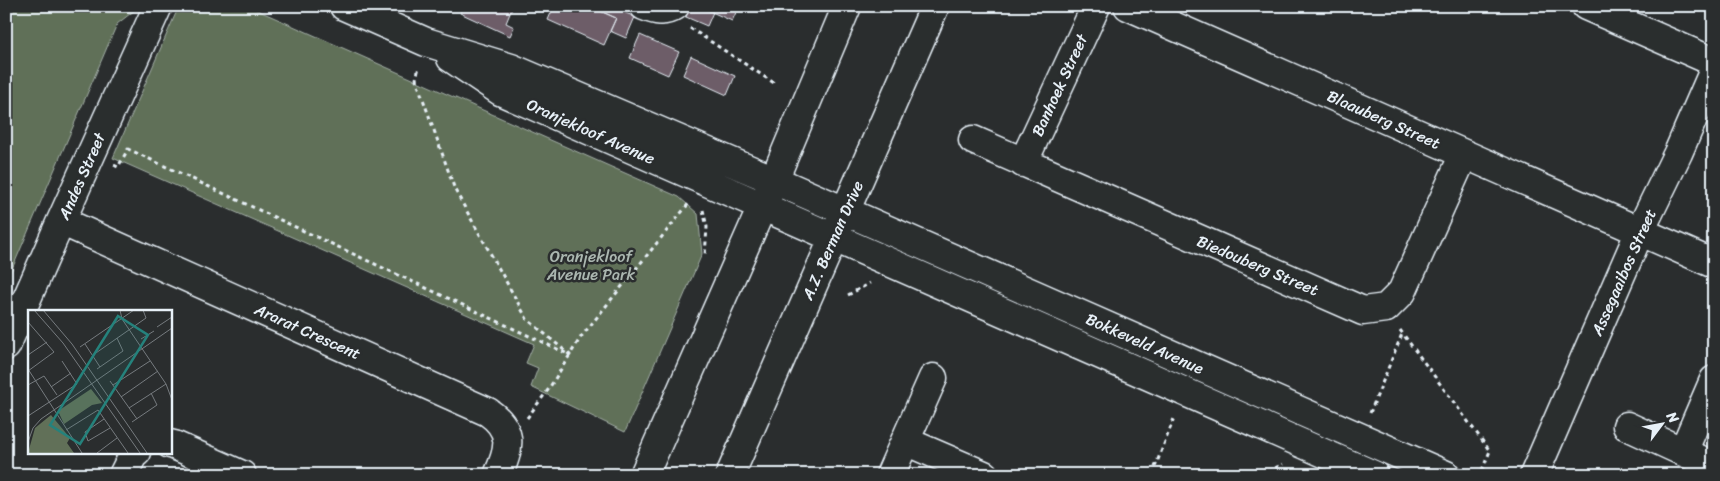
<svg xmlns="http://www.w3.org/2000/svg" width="1720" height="481" font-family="Sriracha,sans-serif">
<rect width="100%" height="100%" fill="#2a2d2e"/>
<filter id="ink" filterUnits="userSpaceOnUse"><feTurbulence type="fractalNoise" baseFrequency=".02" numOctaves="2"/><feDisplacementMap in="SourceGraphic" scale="10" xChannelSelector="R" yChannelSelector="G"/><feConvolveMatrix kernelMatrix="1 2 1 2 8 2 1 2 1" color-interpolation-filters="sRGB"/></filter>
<g filter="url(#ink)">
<path fill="#617058" stroke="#a4b0a8" d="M6,6H138L135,10L117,24L6,283Z
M179,6H248L679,197L698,214L702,254L625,432L531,387L538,368L526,363L534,344L113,158Z"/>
<path fill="#6d5d68" stroke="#e8f1f8" d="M463,6H513L506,23L514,27L510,36L460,13Z
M554,6H589L616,18L604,45L548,20Z
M589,6H610L635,17L626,38L610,31L616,18Z
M690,6H706L705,9L713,12L707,26L686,17Z
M706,6H739L732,21L705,9Z
M640,35L679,52L668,75L630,58Z
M691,56L735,76L727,95L683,75Z"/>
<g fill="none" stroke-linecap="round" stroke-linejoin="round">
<defs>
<path id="street" d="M644,6C656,11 664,13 675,6
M1128,6L1714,264
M1586,6L1714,62
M973,140L1363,311L1386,308L1402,292L1464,154
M1023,163L1096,6
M61,221L488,412C514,430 510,449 498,475
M6,346L61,221L158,6
M1627,426L1714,466
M905,441L984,475
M170,444L174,445L242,475
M1683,452L1714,380
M123,475L133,455L137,452
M890,475L933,378
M1534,475L1640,231L1678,153L1714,70"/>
<path id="secondary" d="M344,6L426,42L511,68L774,180L1446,475
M451,58L500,91L1374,475
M644,475L774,180L847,6
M730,475L935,6"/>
</defs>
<use href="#street" stroke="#e8f1f8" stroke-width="31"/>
<use href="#secondary" stroke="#e8f1f8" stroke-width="31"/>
<path stroke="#e8f1f8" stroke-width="3" stroke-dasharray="4 4" stroke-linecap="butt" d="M690,28L777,85
M114,165L118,167L128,149L570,355L527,319L455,190L416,79L419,67
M703,210L707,227L705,256
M848,295L870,283
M1400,330L1490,451L1480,475
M1370,413L1402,334
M527,418L548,390L581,337L690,202
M1152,475L1175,416
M1261,475L1283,464"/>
<use href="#street" stroke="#2a2d2e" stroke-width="28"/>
<use href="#secondary" stroke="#2a2d2e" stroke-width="28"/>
</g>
</g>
<g text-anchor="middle" stroke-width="5" stroke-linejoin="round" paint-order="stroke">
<g font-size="16" fill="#e8f1f8" stroke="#2a2d2e">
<text transform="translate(1059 85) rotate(-65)" y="6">Banhoek Street</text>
<text transform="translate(1384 119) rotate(24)" y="6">Blaauberg Street</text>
<text transform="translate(591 131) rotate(24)" y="6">Oranjekloof Avenue</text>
<text transform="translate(81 176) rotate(-66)" y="6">Andes Street</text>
<text transform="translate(832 240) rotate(-66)" y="6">A.Z. Berman Drive</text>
<text transform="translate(1258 265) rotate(23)" y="6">Biedouberg Street</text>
<text transform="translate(1623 272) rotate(-66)" y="6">Assegaaibos Street</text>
<text transform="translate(308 331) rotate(24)" y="6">Ararat Crescent</text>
<text transform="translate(1145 343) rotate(24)" y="6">Bokkeveld Avenue</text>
</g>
<g font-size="16" fill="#abb7b0" stroke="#2a2d2e">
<text x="591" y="262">Oranjekloof<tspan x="591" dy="18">Avenue Park</tspan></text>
</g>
</g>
<g transform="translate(28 310)">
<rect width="144" height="144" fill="#2a2d2e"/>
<path d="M63,79L74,93L64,95L36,114L30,101ZM23,105L42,128L39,133L46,143H0L7,118Z" fill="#617058"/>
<path fill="none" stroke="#767b7f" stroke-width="1" d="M6,0L35,33L112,143M15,0L44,34L119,143M92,0L94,9L138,74L144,90M0,12L26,42L0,61M129,17L144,7M113,29L126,21M57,34L72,57M52,37L106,0M0,45L19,32M65,45L118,8L115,0M0,59L54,143M69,59L95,41L89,28M82,71L109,109M0,75L16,66L29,85M85,75L122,51M23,77L43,63M93,87L130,61M101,98L138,74M0,106L49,74L34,51M76,109L57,122L60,131L82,118M104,112L129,95L123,83M38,120L70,100L100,143M0,132L5,118L13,109L144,18M69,143L89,128"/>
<path fill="#25827c" fill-opacity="0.15" stroke="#25827c" stroke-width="2.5" d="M90,6L120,25L52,134L22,115Z"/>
<rect width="144" height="144" fill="none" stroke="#e8f1f8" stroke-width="2.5"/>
</g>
<rect width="1720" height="481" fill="none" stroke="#2a2d2e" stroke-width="25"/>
<rect x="12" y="12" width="1695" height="456" fill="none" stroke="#e8f1f8" stroke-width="2" filter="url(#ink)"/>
<g transform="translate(1662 424) rotate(58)" stroke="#2a2d2e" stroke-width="4" paint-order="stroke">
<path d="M0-4L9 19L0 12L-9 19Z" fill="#e8f1f8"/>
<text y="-8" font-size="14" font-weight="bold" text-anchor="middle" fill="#e8f1f8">N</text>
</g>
</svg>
